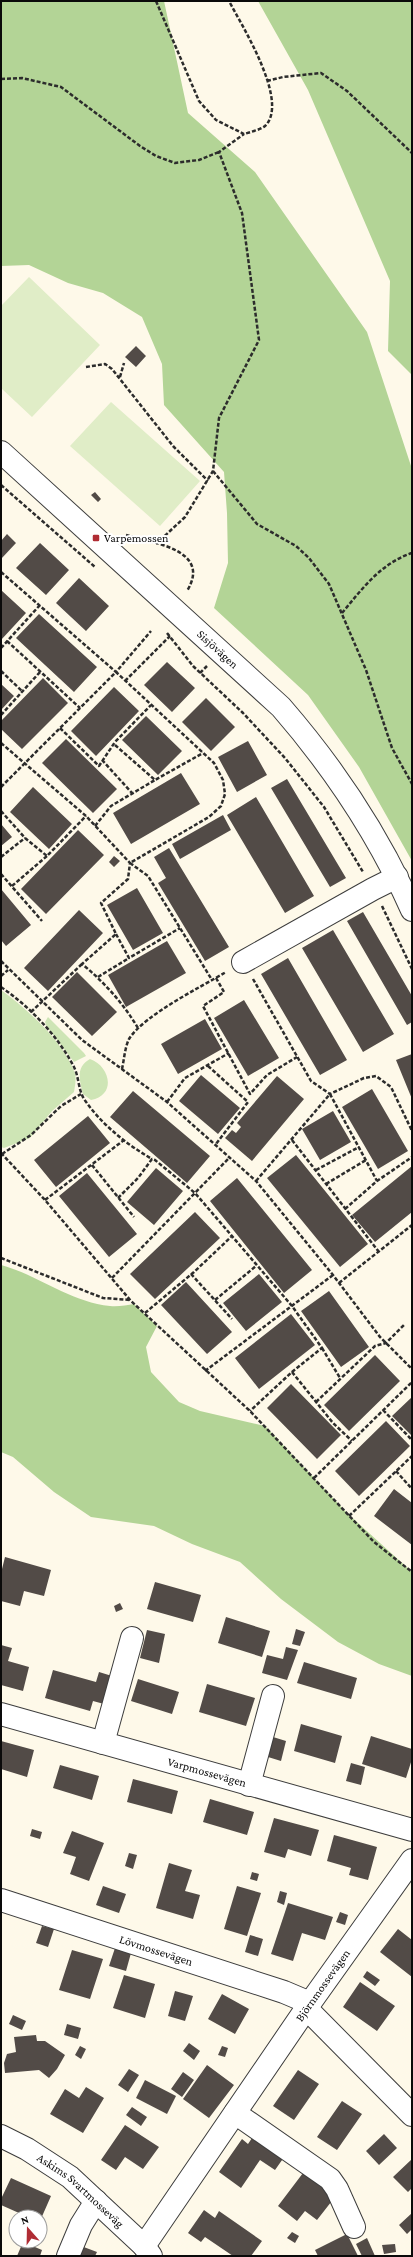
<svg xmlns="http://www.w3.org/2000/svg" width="413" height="2257" font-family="'Crimson Pro',serif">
<rect width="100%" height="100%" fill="#fef9e9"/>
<path fill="#cee5b5" d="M1,990C27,1009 62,1040 74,1071C77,1077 75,1086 74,1092L52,1111L30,1138L4,1148L1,1147Z
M48,1017L84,1053L86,1056L74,1062L47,1027L45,1022Z
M90,1059C110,1066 117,1095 91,1100L83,1094C79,1079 76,1067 90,1059Z"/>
<path fill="#b3d496" d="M1,1H164L188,113L255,172L367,332L412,469V861L359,767L308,695L214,608L228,563L227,513L224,472L164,405L162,364L142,317L103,293L68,283L29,265L1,266Z
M258,1H412V375L388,351L390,281L308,90Z
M1,1265C38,1275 70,1302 110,1306C118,1307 127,1305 134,1304L157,1326L146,1347L151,1372L179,1402L200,1411L265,1426L348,1514L412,1572V1676L379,1664L338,1642L281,1599L240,1562L192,1544L154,1526L91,1517L54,1492L13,1457L1,1452Z"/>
<path fill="#e0edc7" d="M29,277L100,345L32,417L1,388V306Z
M111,402L200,481L160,526L70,446Z"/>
<path fill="#524b47" d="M136,346L146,356L136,367L125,357Z
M95,492L101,499L98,502L91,495Z
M7,534L16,543L1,559V541Z
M40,543L69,570L46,595L16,568Z
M79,578L109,606L86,631L56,603Z
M1,590L26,613L1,640Z
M39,614L97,667L74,692L16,638Z
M167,662L195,688L172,712L144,685Z
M43,678L68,703L22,749L1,729V721Z
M1,684L14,696L1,710Z
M114,687L139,711L96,756L71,731Z
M206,698L235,727L211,751L182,722Z
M146,716L182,751L158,775L122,740Z
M66,739L117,789L93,813L42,763Z
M248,741L267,775L237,792L218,757Z
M181,773L200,804L131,844L113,813Z
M287,779L346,878L330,887L271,788Z
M33,787L72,824L49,849L10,812Z
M256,797L314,896L285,913L227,815Z
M223,815L231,830L180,859L172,844Z
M1,824L12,837L1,846Z
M78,830L104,855L46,914L21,889Z
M169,848L229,947L205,961L158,883L166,878L154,857Z
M114,856L120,861L114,867L109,862Z
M137,888L163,933L133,950L107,905Z
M1,889L31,925L6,946L1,940Z
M79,910L103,933L48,991L24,968Z
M363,912L412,996V1022L407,1025L347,921Z
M333,930L394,1034L363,1052L302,948Z
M167,941L186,973L126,1007L108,975Z
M288,958L347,1060L320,1075L261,974Z
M77,972L117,1012L92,1036L52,997Z
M244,1000L279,1058L248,1076L214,1018Z
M205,1019L222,1049L178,1074L161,1044Z
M412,1054V1099L396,1060Z
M201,1075L240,1108L218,1134L179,1101Z
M277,1076L304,1099L252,1161L225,1138L232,1130L236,1133L241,1127L237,1123Z
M372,1089L408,1151L378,1169L342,1107Z
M133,1091L210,1156L187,1183L110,1117Z
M333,1111L351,1142L320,1160L302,1129Z
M88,1116L110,1143L56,1187L34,1160Z
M296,1155L368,1244L340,1267L267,1178Z
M412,1166V1212L375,1242L352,1215Z
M156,1168L183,1191L154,1225L127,1202Z
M87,1173L137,1234L109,1257L59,1196Z
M237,1178L312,1270L284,1293L210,1201Z
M195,1212L220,1238L155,1299L130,1274Z
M259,1274L282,1302L246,1331L223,1303Z
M186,1282L232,1332L207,1354L161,1305Z
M329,1291L369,1347L341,1367L301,1311Z
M291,1314L315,1345L259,1389L235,1358Z
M375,1355L400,1381L349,1431L324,1405Z
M291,1384L341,1435L317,1459L267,1408Z
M412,1397V1436L392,1416Z
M386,1421L410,1446L359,1496L335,1471Z
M394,1489L412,1503V1545L374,1516Z
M5,1557L51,1570L44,1596L24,1591L20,1606L1,1601V1573Z
M155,1582L201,1595L193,1622L147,1609Z
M120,1603L123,1609L116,1612L114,1606Z
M226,1617L270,1631L262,1657L218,1643Z
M296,1629L305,1632L300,1646L292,1644Z
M147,1630L165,1634L159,1663L140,1658Z
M1,1645L12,1648L8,1661L29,1667L23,1691L1,1685Z
M286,1647L298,1650L287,1680L262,1673L267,1655L283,1659Z
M304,1662L357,1678L351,1699L297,1683Z
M53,1670L96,1682L99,1672L112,1676L104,1704L93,1701L90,1711L45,1698Z
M138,1679L179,1692L172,1714L131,1701Z
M207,1684L255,1698L246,1726L199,1712Z
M301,1724L342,1736L335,1763L294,1751Z
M371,1736L412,1749V1759L406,1778L362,1764Z
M273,1737L286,1741L281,1761L268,1757Z
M1,1741L34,1750L27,1777L1,1769Z
M351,1763L365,1767L361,1785L346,1781Z
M60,1765L99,1776L92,1800L53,1788Z
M133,1779L178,1791L172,1814L127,1802Z
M210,1799L254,1812L247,1835L203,1822Z
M274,1818L319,1830L311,1856L288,1849L285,1858L264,1852Z
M32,1829L42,1832L40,1839L30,1836Z
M72,1831L104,1843L89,1881L70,1874L76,1857L63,1853Z
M334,1835L377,1847L368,1880L349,1875L351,1868L327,1861Z
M129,1853L137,1855L133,1869L125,1866Z
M169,1863L192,1870L185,1891L200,1895L193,1919L156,1908Z
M252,1872L259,1874L257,1881L250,1879Z
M103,1886L126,1894L119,1913L96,1905Z
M237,1886L261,1893L247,1936L224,1929Z
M280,1891L287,1893L284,1905L277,1902Z
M288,1903L333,1917L325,1940L302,1933L293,1961L271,1954Z
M340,1912L348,1915L345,1925L336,1922Z
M42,1926L54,1929L48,1947L36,1943Z
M398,1929L412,1940V1977L380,1952Z
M250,1935L263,1939L258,1956L245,1952Z
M115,1948L131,1953L126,1971L109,1966Z
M72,1950L103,1959L90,1999L59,1990Z
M367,1971L380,1980L375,1986L363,1977Z
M124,1975L155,1984L145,2018L113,2008Z
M360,1982L395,2006L377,2031L343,2007Z
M175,1991L193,1996L185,2021L168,2016Z
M222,1994L249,2009L235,2034L208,2019Z
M13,2015L26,2021L22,2030L9,2024Z
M67,2024L81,2028L78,2039L64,2035Z
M36,2035L37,2041H45L65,2055L57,2069L49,2078L39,2070L5,2073L4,2063L7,2054L16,2052L14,2037Z
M189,2043L200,2051L194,2060L183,2051Z
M80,2046L86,2049L81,2059L75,2055Z
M222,2046L228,2048L225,2057L218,2055Z
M207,2065L234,2085L209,2118L183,2099Z
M129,2069L139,2075L128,2092L118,2085Z
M298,2070L319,2084L294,2120L273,2106Z
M183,2072L194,2080L182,2097L171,2089Z
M145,2080L176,2096L167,2114L136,2098Z
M86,2087L104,2098L83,2133L50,2114L65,2089L79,2098Z
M342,2101L362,2114L337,2150L317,2137Z
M132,2107L147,2117L141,2126L126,2115Z
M125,2125L159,2147L143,2169L125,2157L116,2170L101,2160Z
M256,2132L287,2153L275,2170L260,2160L241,2188L219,2172L242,2139L248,2144Z
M384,2134L397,2148L379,2165L366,2151Z
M412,2159V2188L408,2192L393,2177Z
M303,2173L335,2197L317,2220L305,2211L297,2221L278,2206Z
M11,2178L51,2196L40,2221V2217H28L1,2205V2199Z
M204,2210L215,2218L219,2211L262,2241L251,2256H233L205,2237L201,2242L188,2233Z
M412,2213V2229L407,2234L399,2225Z
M292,2232L299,2236L295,2243L287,2238Z
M347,2234L358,2256H318L315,2250Z
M367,2238L375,2256H362L356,2244Z
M23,2242L42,2250L40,2256H17Z
M395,2244L396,2252L384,2254L382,2245Z
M81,2246L97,2252L95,2256H77Z"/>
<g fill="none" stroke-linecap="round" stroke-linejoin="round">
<defs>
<g id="minor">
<path id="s1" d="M1,452L281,707C334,768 379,836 412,910"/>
<path d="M243,962L373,889L397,877"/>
<path id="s2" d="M1,1714L412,1830"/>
<path d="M103,1743L132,1638"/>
<path d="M249,1785L273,1696"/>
<path id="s3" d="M1,1900L284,1992L310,2003"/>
<path d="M306,2008L412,2115"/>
<path d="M235,2113L330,2179L337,2189L354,2227"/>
<path id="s4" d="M1,2136L27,2149L70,2177L144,2246L151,2256"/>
<path id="s5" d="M144,2246L310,2003L412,1860"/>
<path d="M68,2256L81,2225L96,2201"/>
</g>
</defs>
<use href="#minor" stroke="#3d3d3d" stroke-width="24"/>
<path stroke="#2c2c2c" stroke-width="2.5" stroke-dasharray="4 2" stroke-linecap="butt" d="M156,1L199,101L216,120L244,134C250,132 260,130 265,126C290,102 242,26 229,1
M1,79L22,78L61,87L140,146L156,156L175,163L199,160L219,152
M267,81L283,77L321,73L347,91L412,153
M86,367L105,364L112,369L173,446L208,481
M120,377L124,363
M213,471L257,524L296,546L309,558L329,584L366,670L392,748L412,784
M1,485L95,567
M126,535C154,543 212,550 187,591
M156,544L185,517L213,471L219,418L259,340L242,213L219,152L244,134
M1,572L116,672L151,631
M342,613C362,589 381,563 412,553
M167,633L193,666L243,713L285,758L324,807L363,872
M7,641L80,708
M1,648L40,605
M1,671L23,692
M200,673L207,666
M125,681L170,636
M1,715L40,672
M60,728L99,766L115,742L151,705
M1,743L86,816L130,863L128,879L101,903L116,934L82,964C104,982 123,1003 138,1028
M115,745L155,780L203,753
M102,760L132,793
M1,787L116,672L214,763L223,780L225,794L221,806L209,817L130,863L148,876L212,980
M1,811L25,838L47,856L86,816
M95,826L111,806L155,780
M1,857L25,838
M1,874L42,921
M12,886L47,856
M382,906L412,969
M116,934L129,958L180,928
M1,961L82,1040L167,1102L256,1181L333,1275L380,1337L412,1369
M1,976L8,970
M98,977L129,958
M216,978L224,992L203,1006L250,1094L267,1075L297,1057
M253,979L311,1081L330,1094L364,1078L376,1076L391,1087L412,1131
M1,987C30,1007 58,1036 74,1067C79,1077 78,1089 84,1099C101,1124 126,1144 152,1159
M31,1012L82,964
M208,1066L248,1102L216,1144
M122,1069C124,1060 125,1047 129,1039C144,1015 201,987 226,972
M167,1102L185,1078L229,1053
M292,1140L379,1252
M1,1153L45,1200L131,1301L250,1411L374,1542L412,1572
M2,1154L31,1135L61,1106L81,1094
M92,1165L134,1217
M316,1170L359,1147
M256,1181L330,1094L377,1181
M326,1184L366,1160
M118,1198L138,1178L152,1159L155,1160L195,1193L292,1306L322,1348L292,1372L250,1411
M45,1200L124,1140
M345,1209L377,1181L412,1157
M1,1258L103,1298L131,1300
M191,1274L232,1319
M112,1278L230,1157
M339,1283L412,1225
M215,1300L256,1266
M145,1313L194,1272L231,1237
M322,1348L340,1378
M205,1371L333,1275
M292,1372L333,1423L352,1441
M316,1402L375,1346L386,1343L404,1325
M383,1410L412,1440
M396,1471L412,1489
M314,1478L412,1382
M349,1516L412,1456"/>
<use href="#minor" stroke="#fff" stroke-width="22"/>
</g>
<rect fill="#b02c34" stroke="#fff" stroke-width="1.5" x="92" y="534" width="8" height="8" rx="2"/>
<g text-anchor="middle" stroke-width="4" stroke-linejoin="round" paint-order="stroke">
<g font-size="12" fill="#0a0a0a" stroke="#fff" text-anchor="start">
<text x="104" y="542">Varpemossen</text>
</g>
<g font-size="12" fill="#0a0a0a" stroke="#fff">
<text dy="4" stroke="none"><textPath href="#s1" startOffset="293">Sisjövägen</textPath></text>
<text dy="4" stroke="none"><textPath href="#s2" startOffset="214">Varpmossevägen</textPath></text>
<text dy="4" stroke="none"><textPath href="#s3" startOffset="163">Lövmossevägen</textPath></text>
<text dy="4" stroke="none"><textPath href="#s5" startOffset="316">Björnmossevägen</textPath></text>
<text dy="4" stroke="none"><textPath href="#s4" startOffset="97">Askims Svartmosseväg</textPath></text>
</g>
</g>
<rect width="413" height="2257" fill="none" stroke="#0a0a0a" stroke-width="4"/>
<g transform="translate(28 2229) rotate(340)"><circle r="19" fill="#ffffff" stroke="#9d9d9d"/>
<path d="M0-3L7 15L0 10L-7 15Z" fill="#b02c34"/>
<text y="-6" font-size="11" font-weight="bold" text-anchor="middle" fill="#0a0a0a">N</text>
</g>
</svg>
